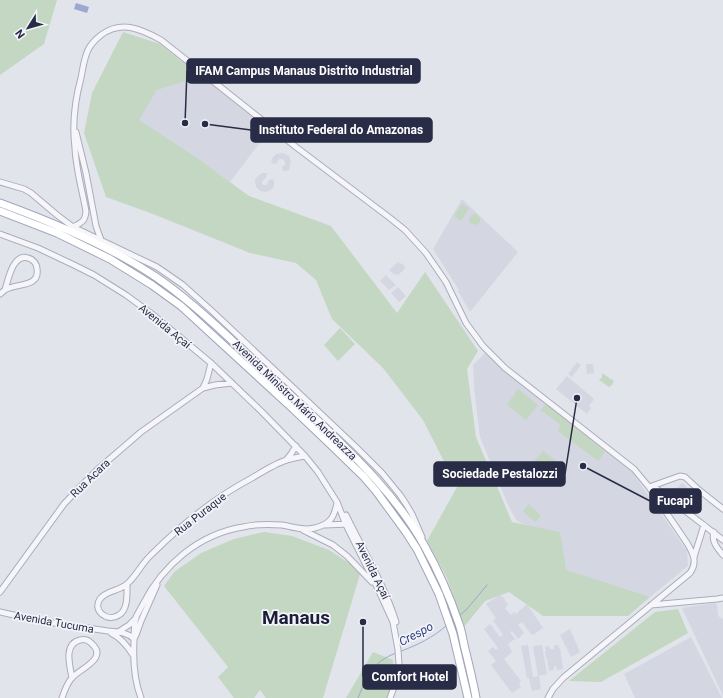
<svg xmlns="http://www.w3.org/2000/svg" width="723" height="698" font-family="Roboto,sans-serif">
<rect width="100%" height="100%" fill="#e2e4ec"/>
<path fill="#d4d6e1" d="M183,59L271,128L230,182L196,157L138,120L157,90Z
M283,153L289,156L291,162L289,170L285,171H283L282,167L285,165V162L283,159H279L276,164L271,163L273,157L276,154Z
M262,173H267L266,178L264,179L262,182V184L264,185H267L269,180L273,179L274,181V186L271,190L265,192L260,191L256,187L255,180L257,177Z
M462,199L518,252L470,312L458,291L459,290L433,249Z
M398,262L401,264L402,263L405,267L404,268L405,269L398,275L396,274L395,275L389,270Z
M386,275L396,285L389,290L380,281Z
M398,287L406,296L399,302L391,293Z
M486,352L496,363L629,469L635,476L687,551L688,566L650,597L526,562L532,528L517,521L509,507L480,437L474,388L473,365Z
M577,362L581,365L572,377L568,374Z
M593,364L594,373L587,374L586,364Z
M567,376L594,399L589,406L591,408L587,414L556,389Z
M682,483L687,487L683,493L684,495L679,500L671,493L676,487L677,488Z
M500,595L503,597L508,605L505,608L509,613L511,615L514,612L516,614L527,604L543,628L533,635L531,634L522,622L518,625L524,633L518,639L512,631L510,632L515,639L508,644L512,652L504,659L521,681L519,684L521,687L512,693L491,665L496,661L488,651L493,647L496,650L498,648L484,629L490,624L500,637L503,635L493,620L496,618L486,604Z
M715,603L717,605L718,616L723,619V696L682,608Z
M570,629L580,652L571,657L560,635Z
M691,637L722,698H635L624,674Z
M528,645L533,677L538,676L533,646L542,645L547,674L539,676L541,689L532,691L529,678H527L521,646Z
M554,645H558L559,648H560L563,669L557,670L556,666L554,667V670L549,671L547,658H546L545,652L546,651L545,647L549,646L550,649H554Z"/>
<path fill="#c3d7c3" d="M0,0H57L44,44L0,75Z
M123,32L160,44L200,76L157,90L139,120L196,157L249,196L331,226L397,313L425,272L478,351L467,369L476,437L512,522L560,532L566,570L650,597L628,616H543L509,592L485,601L464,627L447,578L427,541L457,487L423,420L383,368L332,319L316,280L296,263L250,253L153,214L106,197L84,133L92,93Z
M462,204L469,208L461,221L454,216Z
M475,214H476L480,218V222L476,225L470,223L469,219L471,215Z
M340,328L355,344L338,361L324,345Z
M602,373L614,381L612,385L609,387L599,380L602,377Z
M518,389L538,405L526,420L507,405Z
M547,403L605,452L598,461L558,431L561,425L540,410Z
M543,451L560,464L553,473L542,466L533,476L526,471Z
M529,504L541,516L535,522L523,511Z
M264,532L292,536L329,550L361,571L323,698H266L260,690L254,698H234L218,677L228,667L164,586L174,572L201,553L234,539Z
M678,609L688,633L601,682L569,681L655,612Z
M373,652L393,660V680L389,698H346Z"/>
<path fill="#9ba8cf" d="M76,3L89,7L87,13L74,9Z"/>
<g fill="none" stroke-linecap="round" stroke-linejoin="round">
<path stroke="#9ba8cf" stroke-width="1" d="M459,616L467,609L487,585
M399,652C417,645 433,638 447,625
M358,698C367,676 372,662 396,653"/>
<defs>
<path id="minor" d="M76,132L86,173L96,226L101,240
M0,182L24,189L31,193L57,215L73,227L157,267L183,285L212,311L356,447L382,473L400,495L406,504L412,514L422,537
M73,227C82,222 85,222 86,211C82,190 76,169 75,148C72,124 75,100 81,78C83,68 84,57 89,48C92,43 96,39 101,35C122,20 141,29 161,40L296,147L390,218L405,230L426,253L446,282L466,323L483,346L505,368L634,469L649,487L687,543C693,553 698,562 690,573L563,678L553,689L548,698
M0,234L38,248L74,265L94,275L126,295L152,314L211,363L261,411L305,456L318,472L337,502L346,525L377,587L393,622L398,650L399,664L397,679L390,698
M0,294C2,293 3,291 5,290C15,283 40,288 37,269C37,264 33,259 28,258C13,253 8,280 5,290
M203,388L207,379L211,363
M287,459L291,454L296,446
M652,486L677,477L680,476L685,477L699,490L723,509
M653,486L723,540
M346,515C363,550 384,584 396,622
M325,525L349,524
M303,530L333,545L347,556L372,582
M714,532C711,541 717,548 723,555
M694,557L704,525
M127,584C127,594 128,610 119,615C107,623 92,610 100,599C106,590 121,591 128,583C137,575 142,563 151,555C182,524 214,498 252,478C262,472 276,463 287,460C293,458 299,457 305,456
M0,592L64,504L81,486L97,470L141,432L203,388L215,385L232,383
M651,605L717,599L723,598
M0,612L40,621L108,631C117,632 127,632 134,639
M118,632L129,625L136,618
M111,633C121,638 127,645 133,655
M134,639L136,635L141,621L157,585
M62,698C64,692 67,684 71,679C78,669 110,659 91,643C88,640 84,639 80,640C63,644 70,666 72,678
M141,698C134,680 133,660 134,641C134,633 134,625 136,617C138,613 141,608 143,604C163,565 199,534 243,527C255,524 269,524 282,525C293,527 304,531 315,528C330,524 334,518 337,503"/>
<path id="major" d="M0,203C52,222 110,246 156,277C187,298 214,323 241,349C263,369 285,390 307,410C350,452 395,493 424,545C438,570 450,597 459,624C462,632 463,641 465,649C469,665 473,681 476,698
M0,211L57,233L110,259L152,285L181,306L291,407L330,444L364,477L376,491L406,532L417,549L439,594L453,634L468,698"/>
</defs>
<use href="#minor" stroke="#aaadba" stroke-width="7"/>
<use href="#major" stroke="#a1a5b9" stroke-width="9"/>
<use href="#minor" stroke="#f6f6fa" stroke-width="5"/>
<use href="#major" stroke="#fff" stroke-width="7"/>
</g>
<g text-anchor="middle" stroke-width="3.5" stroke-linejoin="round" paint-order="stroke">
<g font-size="11" fill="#282c46" stroke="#f3f4f9">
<text transform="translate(165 326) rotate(39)" y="4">Avenida Açaí</text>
<text transform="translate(295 400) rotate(44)" y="4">Avenida Ministro Mário Andreazza</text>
<text transform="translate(90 478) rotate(-44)" y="4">Rua Acara</text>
<text transform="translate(200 514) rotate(-38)" y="4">Rua Puraque</text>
<text transform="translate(373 570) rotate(64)" y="4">Avenida Açaí</text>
<text transform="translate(54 622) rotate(10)" y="4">Avenida Tucuma</text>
</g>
<g font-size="12" font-style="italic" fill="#2e3f7e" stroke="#f3f4f9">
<text transform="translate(416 634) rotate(-28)" y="4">Crespo</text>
</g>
<g font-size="19" font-weight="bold" fill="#1b1e37" stroke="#f3f4f9">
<text x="296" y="624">Manaus</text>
</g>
</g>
<path fill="none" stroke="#282c46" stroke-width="1.5" d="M185 123L187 71M205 124L251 130M577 398L565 474M583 466L650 501M363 622L363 677"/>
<g fill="#282c46" stroke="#f3f4f9" stroke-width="1.5">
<circle cx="185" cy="123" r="4"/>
<circle cx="205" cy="124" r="4"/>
<circle cx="577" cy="398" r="4"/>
<circle cx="583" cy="466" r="4"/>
<circle cx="363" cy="622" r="4"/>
</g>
<g fill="#282c46" stroke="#282c46" stroke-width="1.5">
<rect x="187" y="59" width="233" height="24" rx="4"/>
<rect x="251" y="118" width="181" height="24" rx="4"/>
<rect x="434" y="462" width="131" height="24" rx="4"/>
<rect x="650" y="489" width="51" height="24" rx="4"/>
<rect x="363" y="665" width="93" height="24" rx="4"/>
</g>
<g font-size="12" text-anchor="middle" font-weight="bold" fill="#fff">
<text x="304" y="75">IFAM Campus Manaus Distrito Industrial</text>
<text x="341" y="134">Instituto Federal do Amazonas</text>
<text x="500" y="478">Sociedade Pestalozzi</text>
<text x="675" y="505">Fucapi</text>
<text x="410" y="681">Comfort Hotel</text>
</g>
<g transform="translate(28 28) rotate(233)" stroke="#f3f4f9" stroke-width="3" paint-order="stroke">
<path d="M0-3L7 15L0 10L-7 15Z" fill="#282c46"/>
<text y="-6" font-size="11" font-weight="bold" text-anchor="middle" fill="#282c46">N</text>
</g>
</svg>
